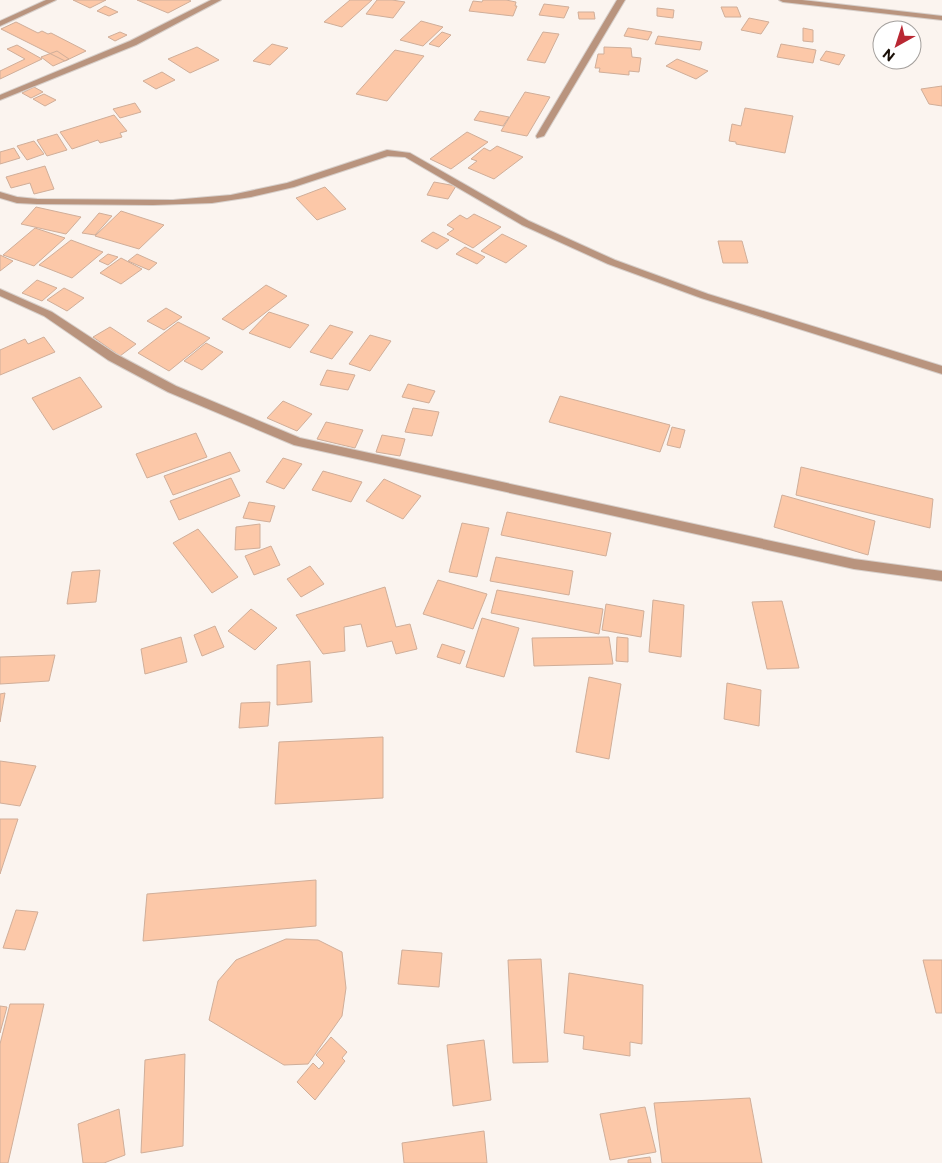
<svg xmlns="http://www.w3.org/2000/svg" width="942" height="1163" font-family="Commissioner,sans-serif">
<rect width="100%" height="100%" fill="#fbf4ef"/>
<path fill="#fcc8a8" stroke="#d0ae99" d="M73,0H106L90,8Z
M137,0H189L191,1L168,13Z
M350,0H372L342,27L324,22Z
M377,0H392L405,2L393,18L366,14Z
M483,0H506L516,2L515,6H517L513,16L469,11L473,1L482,2Z
M544,4L569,7L564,18L539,15Z
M105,6L118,12L109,16L97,11Z
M721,7H737L741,17H725Z
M657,8L674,10L673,18L657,16Z
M578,12H594L595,19H579Z
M749,18L769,22L761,34L741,30Z
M421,21L443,27L423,46L400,40Z
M16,22L38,33L42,31L48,34L51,33L86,51L65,61L1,29Z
M628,28L652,32L648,40L624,36Z
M803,28L813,30V42L803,41Z
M120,32L127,35L115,41L108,37Z
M442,32L451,35L439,47L429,44Z
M543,32L559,34L545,63L527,60Z
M658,36L702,42L700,50L655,44Z
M272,44L288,48L270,65L253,61Z
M781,44L816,50L813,63L777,57Z
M17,45L42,59L0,79V71L25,59L7,49Z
M197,47L219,60L190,73L168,59Z
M604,47L631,48L632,57L641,58L639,72L629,71V75L599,72L600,68H595L598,54H604Z
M395,50L424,56L387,101L356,94Z
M57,51L69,59L53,66L41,57Z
M826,51L845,55L839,65L820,60Z
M677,59L708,71L696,79L666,66Z
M162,72L175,80L156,89L143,81Z
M942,86V106L929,104L921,89Z
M34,87L43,92L31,98L22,93Z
M525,92L550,97L527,136L501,131Z
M44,94L56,100L45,106L33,99Z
M135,103L141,112L120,118L113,109Z
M745,108L793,116L785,153L736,144V142L729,141L732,124L741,126Z
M480,111L509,117L503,126L474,120Z
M114,115L127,131L120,133L122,137L100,143L98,140L72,149L60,132Z
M467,132L488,142L451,169L430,159Z
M57,134L67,150L47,156L37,140Z
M34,141L44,154L27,160L17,146Z
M497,146L523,157L494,179L468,168L477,161L471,159L484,148L490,151Z
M14,148L20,158L0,164V152Z
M45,166L54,189L34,194L30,183L11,188L6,177Z
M434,182L456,186L448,199L427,195Z
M325,187L346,209L317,220L296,198Z
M36,207L81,217L66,234L21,224Z
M121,211L164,225L139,249L95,236Z
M99,213L112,216L95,235L82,233Z
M474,214L501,227L473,248L447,234L454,229L447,225L460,215L467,219Z
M35,228L65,238L34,266L3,255Z
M433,232L449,240L437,249L421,241Z
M502,234L527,246L506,263L481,251Z
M71,240L103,252L72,278L39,265Z
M718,241H742L748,263H723Z
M465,247L485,257L477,264L456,254Z
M108,254L118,257L108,265L99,261Z
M137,254L157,263L149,270L128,261Z
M0,255L13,261L0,271Z
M121,258L142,269L121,284L100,273Z
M37,280L57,288L42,301L22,293Z
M266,285L287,296L243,330L222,319Z
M64,288L84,298L67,311L47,300Z
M166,308L182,317L164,330L147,321Z
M269,312L309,325L290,348L249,333Z
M178,322L210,338L169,371L138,353Z
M330,325L353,332L332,359L310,352Z
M110,327L136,344L120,356L93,337Z
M370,335L391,341L370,371L349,364Z
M44,337L55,352L0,375V350L25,339L28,344Z
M206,343L223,352L202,370L184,361Z
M327,370L355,375L348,390L320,385Z
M80,377L102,407L53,430L32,398Z
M408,384L435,391L429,403L402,397Z
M560,396L670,425L660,452L549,422Z
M283,401L312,414L297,431L267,418Z
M413,408L439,412L432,436L405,432Z
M326,422L363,430L355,448L317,439Z
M672,427L685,430L680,448L667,445Z
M196,433L207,457L147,478L136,454Z
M382,435L405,439L400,456L376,452Z
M230,452L240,471L173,495L164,476Z
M283,458L302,464L284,489L266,482Z
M801,467L933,499L930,528L796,495Z
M323,471L362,482L351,502L312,490Z
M231,478L240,496L179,520L170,501Z
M384,479L421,496L403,519L366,501Z
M782,495L875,521L868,555L774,527Z
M249,502L275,506L270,522L243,518Z
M507,512L611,533L606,556L501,535Z
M462,523L489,528L477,577L449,572Z
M260,524V548L235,550L236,527Z
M198,529L238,577L212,593L173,543Z
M271,546L280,565L254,575L245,556Z
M496,557L573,571L569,595L490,581Z
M310,566L324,584L301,597L287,579Z
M100,570L96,602L67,604L72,572Z
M438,580L487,594L473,629L423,614Z
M385,587L396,627L410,624L417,649L396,654L392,641L367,647L361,624L344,627L345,651L323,654L296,615Z
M497,590L603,609L599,634L491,613Z
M653,600L684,605L681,657L649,652Z
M782,601L799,668L767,669L752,602Z
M606,604L644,611L641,637L602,630Z
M251,609L277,628L255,650L228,631Z
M482,618L519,628L504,677L466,667Z
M215,626L224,647L202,656L194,635Z
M181,637L187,662L145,674L141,649Z
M609,637L613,664L534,666L532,638Z
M617,637L628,638V662L616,661Z
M442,644L465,651L460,664L437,657Z
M55,655L49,681L0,684V657Z
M310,661L312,702L277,705V665Z
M589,677L621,684L609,759L576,752Z
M727,683L761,690L759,726L724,719Z
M5,693L0,722V694Z
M270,702L268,726L239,728L241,703Z
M383,737V798L275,804L279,742Z
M0,761L36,766L20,806L0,803Z
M0,819H18L0,874Z
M316,880V926L143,941L147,894Z
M16,910L38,912L25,950L3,948Z
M286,939L318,940L342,952L346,988L342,1016L308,1064L284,1065L209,1020L218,981L236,960Z
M402,950L442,953L439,987L398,984Z
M541,959L548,1062L513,1063L508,960Z
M923,960H942V1013H936Z
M569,973L643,985L642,1044L630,1042V1056L583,1049L584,1036L564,1033Z
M10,1004H44L8,1163H0V1044Z
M0,1006L7,1007L0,1033Z
M331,1037L347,1052L342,1058L345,1061L315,1100L297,1082L313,1063L319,1069L324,1063L316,1055Z
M484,1040L491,1100L453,1106L447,1045Z
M185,1054L183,1146L141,1153L145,1060Z
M750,1098L762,1163H662L654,1103Z
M645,1107L656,1152L610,1160L600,1114Z
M119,1109L125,1155L104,1163H83L78,1124Z
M484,1131L487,1163H404L402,1143Z
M650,1157L651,1163H628V1160Z"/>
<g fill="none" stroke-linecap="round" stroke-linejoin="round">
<defs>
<path id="minor" d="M46,0H56L0,26V21Z
M211,0H221L136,45L0,100V95L130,41Z
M617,0H625L544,136L537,138L536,136Z
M779,0H802L942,16V20L783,2Z
M387,150L410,153L529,221L615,260L708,294L942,366V374L701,298L608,264L522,225L405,157L388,156L294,187L251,197L212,203L153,205L37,204L17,203L0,198V192L17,197L37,199L173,200L231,195L287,183Z
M0,289L52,312L116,354L176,386L300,438L854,559L942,571V581L854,569L294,445L168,392L108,360L44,316L0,296Z"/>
</defs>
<use href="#minor" stroke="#d7cfca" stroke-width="2"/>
<use href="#minor" fill="#b9947e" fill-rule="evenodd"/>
</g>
<g transform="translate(897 45) rotate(219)"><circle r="24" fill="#ffffff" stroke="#a39f9c"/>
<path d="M0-4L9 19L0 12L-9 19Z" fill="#b92833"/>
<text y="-8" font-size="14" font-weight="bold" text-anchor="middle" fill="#1a0f07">N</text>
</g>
</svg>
